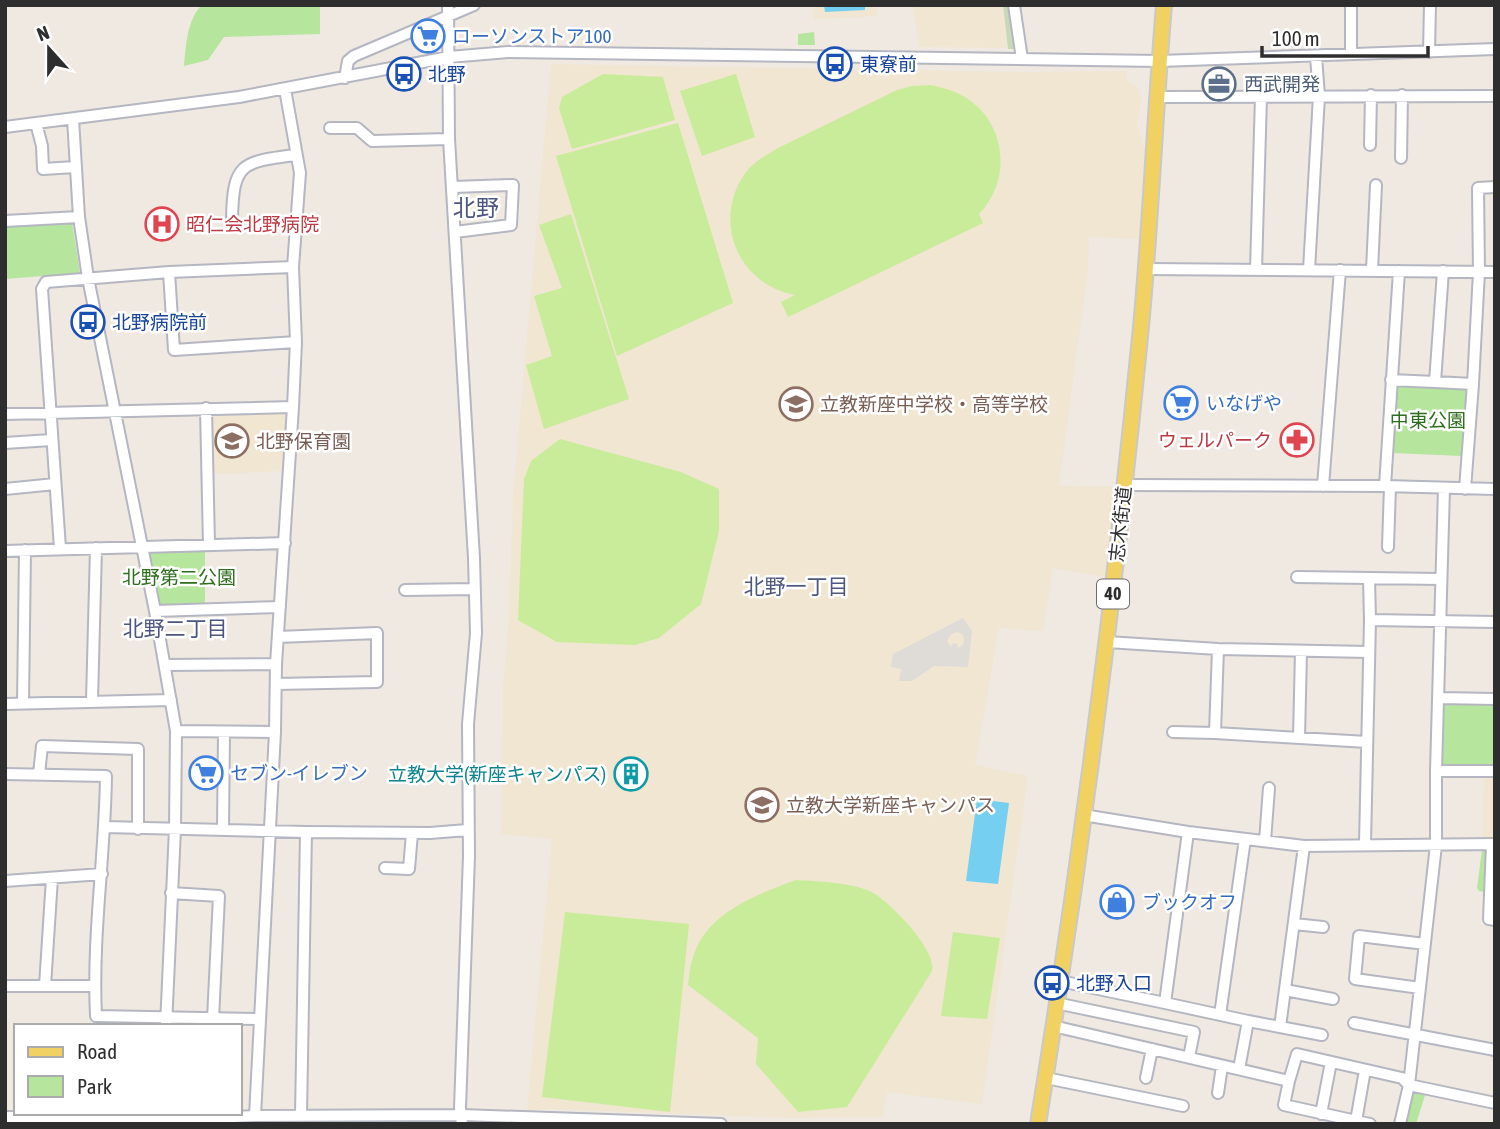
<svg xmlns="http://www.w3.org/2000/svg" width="1500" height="1129" font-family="'Asap Condensed','Noto Sans JP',sans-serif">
<rect width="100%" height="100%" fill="#efe9e1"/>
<path fill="#f0e6d1" d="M813,5H876L877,16L814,19Z
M913,5H1003L1007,48L919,47Z
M551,64L1017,72L1127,71V80L1139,89L1141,99L1137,126L1146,152L1139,239L1089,237L1088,269L1059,486L1115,487L1105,577L1053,568L1043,631L999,628L975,765L1028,776L982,1104L887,1092L883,1117L791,1118L551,1109L527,1110L552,839L501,834L503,687L509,617L513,496Z
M282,411L285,416L281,471L212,474L211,418L214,414Z
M1484,776H1495V839H1482Z"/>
<path fill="#b6e59e" d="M202,5H320V34L224,37L208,60L184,66C186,46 187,19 202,5Z
M814,32L815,45H798V34Z
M72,222L80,273L5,279V226Z
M1397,386L1467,387L1462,456L1392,453Z
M147,550H205V606L158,607Z
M1439,698L1495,699V771H1436Z
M1482,850H1485L1488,856L1485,892L1479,891L1477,888Z
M1418,1090L1426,1092L1416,1124H1406L1411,1095Z"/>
<path fill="#c8d9b8" d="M1003,5H1008L1015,49H1008Z"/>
<path fill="#c9ec9a" d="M603,74L663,77L675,120L572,149L559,108L562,97Z
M736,74L755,137L702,156L680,91Z
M931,85C943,88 953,90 963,96C1006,120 1013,179 979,214L983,223L788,317L781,302L795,295C739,285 712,222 744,175C753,162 765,156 778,148L897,90L912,86Z
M678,123L733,303L617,356L556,156Z
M571,214L629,399L544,429L526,365L552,356L534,296L562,288L539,225Z
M560,439L681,472L719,489V531L701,604L659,638L635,645L557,642L518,620L524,479L531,461Z
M796,880C817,881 858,883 875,894C892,905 936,949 932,970C931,974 926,980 924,984L847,1107L798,1112L756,1064L758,1038L688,985C689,976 690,966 693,957C707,912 756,895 796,880Z
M565,912L689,924L670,1112L542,1097Z
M953,932L1000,938L987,1019L941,1016Z"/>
<path fill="#dfdcd8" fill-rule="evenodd" d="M963,618L972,631L968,667L934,666L912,681H899L901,669L891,667L893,654ZM957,632L962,634L964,639L963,645L958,648L957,644L953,643L951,647L947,641L951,634Z"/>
<path fill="#75cff0" d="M824,5H865V10L825,12Z
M977,799L1009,803L998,884L966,881Z"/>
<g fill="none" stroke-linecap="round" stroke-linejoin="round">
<defs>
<path id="minor" d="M448,5L449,139L474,558L476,633L468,724L469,856L460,1108L462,1124
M1014,5L1022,59
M1429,52L1430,5
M1351,54V5
M345,78L348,61L354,56L474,5
M285,89L300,173L293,267
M1158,97L1495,96
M73,119L79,217L88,278L155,611L176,731L175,829L166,1026
M36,123L42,146L43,169L75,167
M5,127L239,97L449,57L508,52L1160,61L1495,49
M330,128H357L372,141L449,139
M1370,145L1371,95
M1401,158L1402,95
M453,187L513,185L511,225L455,232
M232,220C233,163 241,162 295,155
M5,221L79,217
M1146,269L1495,272
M1256,270L1261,96
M1309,270L1319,96L1316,56
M1372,270L1376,185
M169,272L293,267L296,342
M1391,380L1435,382L1443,271
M1435,382L1473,384L1465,489
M1473,384L1479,272L1478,188L1495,187
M206,408L209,545
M5,414L293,407L276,664L275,732L255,1116
M5,443L51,440
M1124,485L1385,486L1495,489
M1323,486L1340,270
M1385,486L1399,271
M5,489L55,484
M1388,547L1390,486
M60,548L42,289L46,282L169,272L174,350L296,342L293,407
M5,551L285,543
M1297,577L1441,579
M1369,578L1370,620
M405,590L475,589
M155,611L280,607
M1107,642L1218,649L1369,652
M1218,649L1215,733L1367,742
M165,665L276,664
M276,684L377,682V633L278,637
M1439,698L1495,699
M92,700L96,548
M23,703L25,550
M5,704L171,700
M176,731L275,732
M1173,732L1215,733
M1299,738L1301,651
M1436,771H1495
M5,774L106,776C105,856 92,936 96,1016L259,1019
M39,774L42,746L138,749V829
M1083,815L1188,832L1304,846L1495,844
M105,827L306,832L430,833L467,830
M223,830L224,732
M1188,832L1165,1003L1248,1021
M1265,841L1269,788
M1365,844L1370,620L1495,622
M1492,845L1489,919L1495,920
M385,868L409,869L412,833
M5,881L102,874
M171,893L219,896L213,1019
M1294,924L1323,927
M1060,981L1165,1003
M5,986H94
M45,986L52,878
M1420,988L1355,979L1359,936L1425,944
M1285,990L1333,999
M1056,1003L1194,1032L1189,1057
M1220,1015L1245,839
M1354,1023L1495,1050
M1053,1026L1289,1081L1284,1105L1370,1124
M1280,1027L1322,1035
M1239,1069L1248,1021L1280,1027L1304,846
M1046,1078L1183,1106
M1146,1078L1152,1049
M1289,1081L1297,1054L1402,1078L1409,1085L1495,1103
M1218,1093L1222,1066
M1321,1114L1331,1062
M301,1115L306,832
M5,1117L189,1119L255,1116L462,1115L721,1124
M1356,1121L1365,1070
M1400,1124L1409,1085L1436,845V771L1444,488"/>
<path id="major" d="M1038,1124C1081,859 1115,593 1141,327C1151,220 1155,112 1164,5"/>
</defs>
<use href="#minor" stroke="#b4b7c1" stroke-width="14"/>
<use href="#major" stroke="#c9c9c9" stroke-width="18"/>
<use href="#minor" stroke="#fff" stroke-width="10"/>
<use href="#major" stroke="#f2d163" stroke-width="14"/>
</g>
<defs>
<symbol id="supermarket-ring" viewBox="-11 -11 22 22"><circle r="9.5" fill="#fff" stroke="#3f7fe0" stroke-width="1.5"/><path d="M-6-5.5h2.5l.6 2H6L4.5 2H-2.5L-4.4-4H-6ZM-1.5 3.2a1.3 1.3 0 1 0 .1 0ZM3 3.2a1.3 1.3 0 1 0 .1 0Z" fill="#3f7fe0"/></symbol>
<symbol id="bus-ring" viewBox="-11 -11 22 22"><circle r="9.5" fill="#fff" stroke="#1a4fb4" stroke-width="1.5"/><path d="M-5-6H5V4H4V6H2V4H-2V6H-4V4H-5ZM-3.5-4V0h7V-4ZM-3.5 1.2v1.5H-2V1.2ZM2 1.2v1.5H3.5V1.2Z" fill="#1a4fb4"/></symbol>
<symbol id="office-ring" viewBox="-11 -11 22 22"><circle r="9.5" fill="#fff" stroke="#5c6f8a" stroke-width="1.5"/><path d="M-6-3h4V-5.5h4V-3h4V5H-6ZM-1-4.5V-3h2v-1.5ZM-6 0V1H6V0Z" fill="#5c6f8a"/></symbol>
<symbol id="hospital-ring" viewBox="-11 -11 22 22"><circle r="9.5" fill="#fff" stroke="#e0444e" stroke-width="1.5"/><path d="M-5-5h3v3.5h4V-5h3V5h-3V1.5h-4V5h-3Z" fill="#e0444e"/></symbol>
<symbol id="school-ring" viewBox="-11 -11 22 22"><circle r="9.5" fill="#fff" stroke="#8d6e63" stroke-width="1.5"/><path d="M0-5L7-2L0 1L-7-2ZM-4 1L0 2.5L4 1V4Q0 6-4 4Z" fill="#8d6e63"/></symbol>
<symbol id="pharmacy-ring" viewBox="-11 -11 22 22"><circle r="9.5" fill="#fff" stroke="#e0444e" stroke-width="1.5"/><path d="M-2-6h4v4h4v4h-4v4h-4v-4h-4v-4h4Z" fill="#e0444e"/></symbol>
<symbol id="building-ring" viewBox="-11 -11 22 22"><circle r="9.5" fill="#fff" stroke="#0f9aa8" stroke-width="1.5"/><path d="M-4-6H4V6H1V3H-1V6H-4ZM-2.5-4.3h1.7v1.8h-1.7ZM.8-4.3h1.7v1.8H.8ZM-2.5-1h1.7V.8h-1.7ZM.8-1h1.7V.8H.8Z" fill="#0f9aa8"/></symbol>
<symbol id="university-ring" viewBox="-11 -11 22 22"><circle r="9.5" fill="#fff" stroke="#8d6e63" stroke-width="1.5"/><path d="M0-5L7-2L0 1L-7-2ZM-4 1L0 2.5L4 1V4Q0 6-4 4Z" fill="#8d6e63"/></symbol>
<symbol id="shop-ring" viewBox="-11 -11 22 22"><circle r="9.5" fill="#fff" stroke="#3f7fe0" stroke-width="1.5"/><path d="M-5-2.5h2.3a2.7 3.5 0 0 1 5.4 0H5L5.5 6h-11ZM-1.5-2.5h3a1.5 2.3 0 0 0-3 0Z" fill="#3f7fe0"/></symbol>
</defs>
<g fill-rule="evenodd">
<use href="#supermarket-ring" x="409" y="17" width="38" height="38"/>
<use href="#bus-ring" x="816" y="45" width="38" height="38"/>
<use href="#bus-ring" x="385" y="55" width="38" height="38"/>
<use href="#office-ring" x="1200" y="65" width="38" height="38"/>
<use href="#hospital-ring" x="143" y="205" width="38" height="38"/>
<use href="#bus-ring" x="69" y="303" width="38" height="38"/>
<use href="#supermarket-ring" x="1162" y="384" width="38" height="38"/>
<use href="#school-ring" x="777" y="385" width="38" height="38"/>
<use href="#pharmacy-ring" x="1278" y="421" width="38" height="38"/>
<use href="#school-ring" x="213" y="422" width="38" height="38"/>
<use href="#supermarket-ring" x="187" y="754" width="38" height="38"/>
<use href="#building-ring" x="612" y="755" width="38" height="38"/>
<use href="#university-ring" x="743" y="786" width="38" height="38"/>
<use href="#shop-ring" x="1098" y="883" width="38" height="38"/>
<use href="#bus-ring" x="1033" y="964" width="38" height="38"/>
</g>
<g text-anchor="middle" stroke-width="5" stroke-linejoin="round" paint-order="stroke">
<rect fill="#fff" stroke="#6d6d6d" stroke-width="2" x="1097" y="579.5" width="32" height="29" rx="5"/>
<g font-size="18" font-weight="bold" fill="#2e2e2e">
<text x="1113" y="600">40</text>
</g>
<g font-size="19" fill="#366cbe" stroke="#fff" text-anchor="start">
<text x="452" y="43">ローソンストア100</text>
<text x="1206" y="410">いなげや</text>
<text x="230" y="780">セブン-イレブン</text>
<text x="1142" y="909">ブックオフ</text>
</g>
<g font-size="19" fill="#164399" stroke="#fff" text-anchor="start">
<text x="860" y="71">東寮前</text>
<text x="428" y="81">北野</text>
<text x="112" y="329">北野病院前</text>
<text x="1076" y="990">北野入口</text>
</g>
<g font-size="19" fill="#4e5e75" stroke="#fff" text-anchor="start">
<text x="1244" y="91">西武開発</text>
</g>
<g font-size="19" fill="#be3a42" stroke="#fff" text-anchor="start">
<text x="186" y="231">昭仁会北野病院</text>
<text x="1272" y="447" text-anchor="end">ウェルパーク</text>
</g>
<g font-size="19" fill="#785e54" stroke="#fff" text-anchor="start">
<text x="820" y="411">立教新座中学校・高等学校</text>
<text x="256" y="448">北野保育園</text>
<text x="786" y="812">立教大学新座キャンパス</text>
</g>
<g font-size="19" fill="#2c6e1b" stroke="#fff">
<text x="1428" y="427">中東公園</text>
<text x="179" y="584">北野第二公園</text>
</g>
<g font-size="19" fill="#2e2e2e" stroke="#fff">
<text transform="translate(1120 524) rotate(-84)" y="7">志木街道</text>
</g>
<g font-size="19" fill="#0d838f" stroke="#fff" text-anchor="end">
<text x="606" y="781">立教大学(新座キャンパス)</text>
</g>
<g font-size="21" fill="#4d5680" stroke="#fff">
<text x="796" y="594">北野一丁目</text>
<text x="175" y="636">北野二丁目</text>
</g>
<g font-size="23" fill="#4d5680" stroke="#fff">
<text x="476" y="216">北野</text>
</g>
</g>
<rect width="1500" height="1129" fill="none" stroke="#2e2e2e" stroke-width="14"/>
<rect x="14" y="1024" width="228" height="91" fill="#ffffff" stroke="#ababab" stroke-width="2"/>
<rect x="28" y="1047" width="35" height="10" fill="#f2d163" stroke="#ababab" stroke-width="2"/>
<text x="77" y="1059" font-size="21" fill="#2e2e2e">Road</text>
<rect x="28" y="1076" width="35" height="21" fill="#b6e59e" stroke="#ababab" stroke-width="2"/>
<text x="77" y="1094" font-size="21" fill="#2e2e2e">Park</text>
<g transform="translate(49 49) rotate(339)" stroke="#ffffff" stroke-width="5" paint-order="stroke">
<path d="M0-5L12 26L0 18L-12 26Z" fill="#2e2e2e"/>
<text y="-10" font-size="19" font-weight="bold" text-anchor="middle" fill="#2e2e2e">N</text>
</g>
<path d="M1262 46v10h166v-10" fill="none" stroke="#2e2e2e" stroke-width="3.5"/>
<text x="1272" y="46" font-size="21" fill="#2e2e2e" stroke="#ffffff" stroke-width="5" paint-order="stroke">100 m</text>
</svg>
